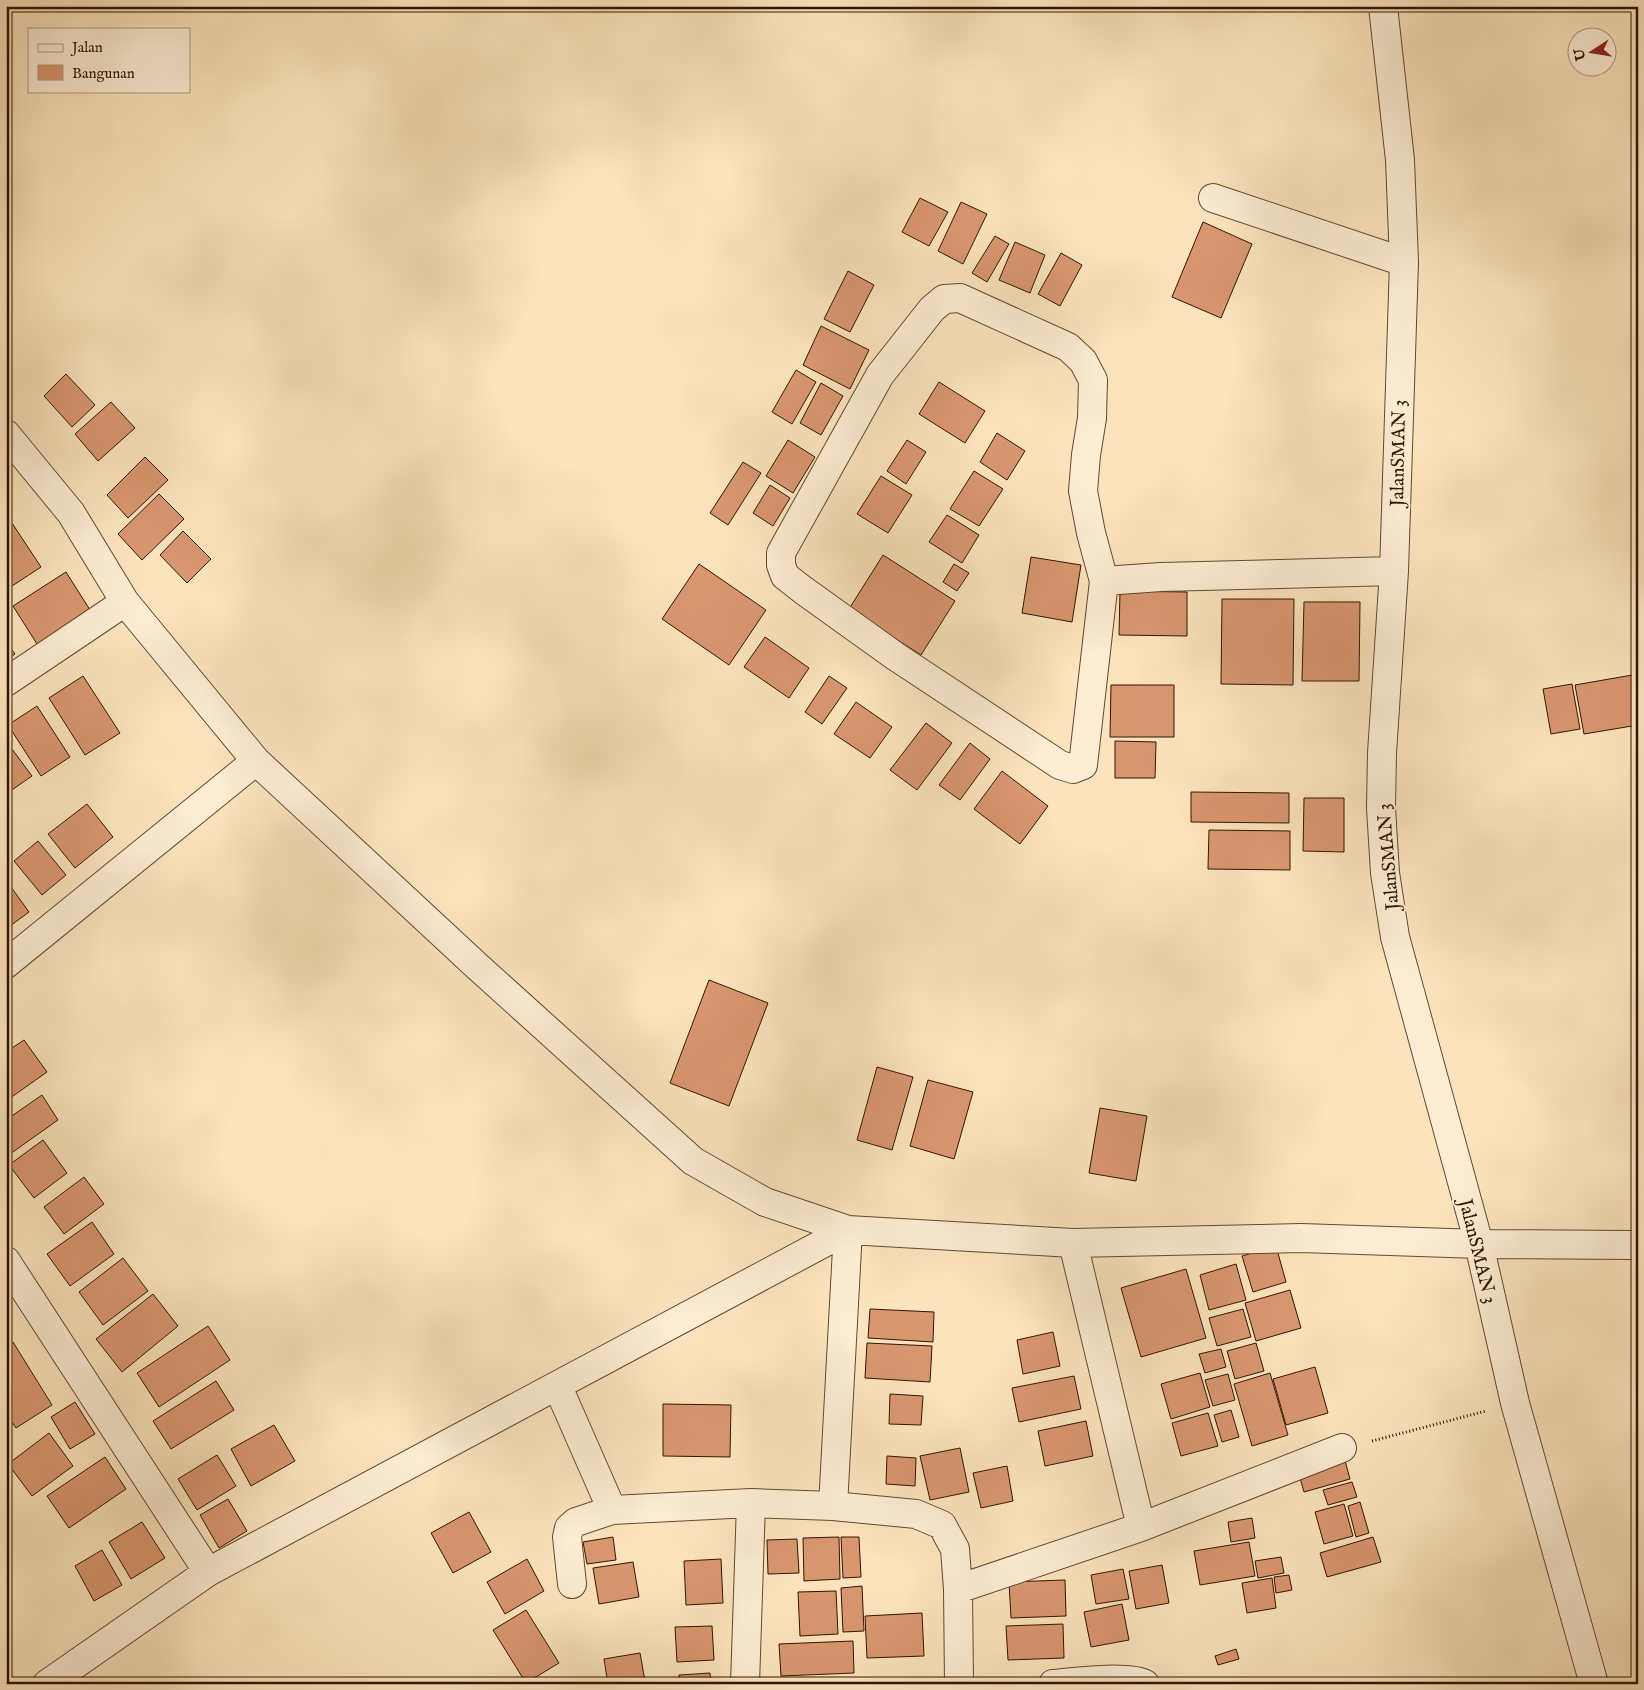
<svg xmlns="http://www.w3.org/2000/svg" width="1644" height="1690" font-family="'IM FELL English',serif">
<rect width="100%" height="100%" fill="#fbe4bd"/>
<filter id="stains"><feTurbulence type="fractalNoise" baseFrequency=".004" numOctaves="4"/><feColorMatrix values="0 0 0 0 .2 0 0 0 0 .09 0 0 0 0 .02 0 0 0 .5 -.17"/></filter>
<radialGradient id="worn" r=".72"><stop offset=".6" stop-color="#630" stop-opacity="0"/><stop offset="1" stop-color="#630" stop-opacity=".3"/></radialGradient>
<path fill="#d99770" stroke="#331400" d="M920,198L948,212L929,246L902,232Z
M961,202L987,214L963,264L938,251Z
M1203,222L1252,244L1221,318L1172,297Z
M995,236L1009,244L987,282L972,273Z
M1015,242L1045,255L1030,293L999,280Z
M1061,253L1082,265L1060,306L1038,294Z
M848,271L874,285L850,332L824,319Z
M821,326L869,350L850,389L803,365Z
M796,370L816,382L792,424L772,412Z
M66,374L95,405L72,427L44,396Z
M939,382L985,411L965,443L919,414Z
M821,383L843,396L821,435L800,423Z
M111,402L135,428L98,461L75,434Z
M997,433L1025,451L1007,480L980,462Z
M788,440L815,457L793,493L766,476Z
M907,440L926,452L906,484L887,471Z
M145,457L168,480L128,518L107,495Z
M743,462L761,473L728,525L710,513Z
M974,471L1003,489L979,526L950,509Z
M881,476L912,495L888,533L857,514Z
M770,485L790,498L773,526L753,513Z
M159,494L184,519L142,560L118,534Z
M6,514L41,567L6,590Z
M947,515L979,535L962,563L929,542Z
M183,531L211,559L187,583L160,555Z
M883,555L955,601L921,655L849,609Z
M1031,557L1081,565L1072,622L1022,613Z
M699,564L766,610L729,665L662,619Z
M954,564L969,573L957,591L943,582Z
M66,572L90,610L37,644L13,606Z
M1120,591L1187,592V636L1119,635Z
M1222,599H1294L1293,685L1221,684Z
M1304,602H1360L1359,681H1302Z
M765,637L809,668L789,698L744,667Z
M6,642L15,654L6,660Z
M1638,674V725L1584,734L1575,685Z
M83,676L120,733L85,755L49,698Z
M829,676L847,688L822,724L805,712Z
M1572,684L1580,729L1551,734L1543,689Z
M1111,685H1174V737H1110Z
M856,702L892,727L870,758L834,734Z
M37,706L70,757L41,776L8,725Z
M926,723L952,743L917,790L890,770Z
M6,741L32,776L6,794Z
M1115,741L1156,742L1155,778H1115Z
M970,743L990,759L960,800L939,785Z
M1002,771L1048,806L1020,844L974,809Z
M1191,792L1289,793V823L1191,822Z
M1304,798H1344V852L1303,851Z
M87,804L113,837L75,868L48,834Z
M1209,830L1290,831V870L1208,869Z
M38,841L66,875L42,895L14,861Z
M6,880L29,912L6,929Z
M709,980L768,1003L729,1106L670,1083Z
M24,1040L47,1072L6,1101V1052Z
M877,1067L913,1077L892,1150L857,1140Z
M928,1080L973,1092L954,1159L910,1146Z
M42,1095L58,1120L10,1154L6,1148V1120Z
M1100,1108L1147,1116L1136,1181L1089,1173Z
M43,1140L67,1173L34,1198L9,1165Z
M84,1177L104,1204L64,1234L44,1207Z
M92,1222L114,1254L70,1286L47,1254Z
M1276,1246L1286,1282L1253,1292L1242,1256Z
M123,1258L148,1291L103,1325L79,1292Z
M1236,1264L1246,1300L1209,1310L1200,1275Z
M1186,1269L1206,1338L1141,1357L1121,1288Z
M1290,1290L1301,1328L1256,1341L1245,1303Z
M153,1294L178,1326L122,1372L96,1339Z
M870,1309L934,1312L933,1342L868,1338Z
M1243,1309L1251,1337L1217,1346L1209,1318Z
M208,1326L230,1360L159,1407L137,1373Z
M1053,1332L1060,1366L1023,1374L1017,1340Z
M13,1342L52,1405L16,1428L6,1413V1347Z
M867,1343L932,1346L930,1382L865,1378Z
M1256,1343L1264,1371L1235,1379L1227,1351Z
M1221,1349L1226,1367L1205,1373L1199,1354Z
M1315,1367L1328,1413L1286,1425L1273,1379Z
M1200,1373L1210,1407L1171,1419L1161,1384Z
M1270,1373L1288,1435L1252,1446L1234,1384Z
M1228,1374L1235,1400L1213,1406L1205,1380Z
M1074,1376L1081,1409L1019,1422L1012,1388Z
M216,1381L234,1410L171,1449L153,1421Z
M890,1394L923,1396L921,1425L889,1424Z
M75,1402L95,1434L70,1449L51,1417Z
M663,1404L731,1405L730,1457L663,1456Z
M1231,1410L1239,1437L1222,1442L1214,1415Z
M1208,1413L1218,1446L1181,1456L1172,1423Z
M1086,1421L1093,1456L1045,1466L1038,1431Z
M274,1425L295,1461L251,1486L231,1449Z
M49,1433L73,1466L32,1496L8,1464Z
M960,1448L969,1492L930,1500L920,1456Z
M217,1455L236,1486L197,1510L178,1479Z
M887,1456L916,1458L915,1486L886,1484Z
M105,1457L126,1489L69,1528L47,1496Z
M1344,1457L1350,1479L1304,1492L1298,1471Z
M1007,1466L1013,1501L981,1508L973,1473Z
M1352,1482L1357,1497L1328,1505L1323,1490Z
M228,1499L247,1531L219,1548L200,1515Z
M1360,1502L1369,1533L1356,1537L1348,1506Z
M1344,1504L1353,1536L1324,1544L1315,1512Z
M469,1512L491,1552L453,1573L431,1533Z
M1252,1518L1255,1538L1231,1542L1228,1522Z
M142,1522L165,1558L131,1579L109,1542Z
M613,1537L616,1560L587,1564L583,1542Z
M839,1537L840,1579L804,1581L803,1538Z
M841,1537H859L861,1577L843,1578Z
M1373,1537L1381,1562L1327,1577L1320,1553Z
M797,1539L799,1573L768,1574L767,1540Z
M1249,1542L1255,1576L1200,1585L1194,1551Z
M102,1550L122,1585L94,1601L75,1566Z
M1281,1557L1284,1573L1258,1578L1255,1561Z
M527,1559L544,1591L505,1614L487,1582Z
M721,1559L723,1603L686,1605L684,1561Z
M633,1562L639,1597L599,1604L593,1568Z
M1162,1565L1169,1603L1136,1609L1129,1571Z
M1123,1569L1129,1599L1096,1604L1091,1575Z
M1289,1575L1292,1590L1276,1593L1274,1577Z
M1272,1578L1276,1608L1247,1613L1242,1583Z
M1065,1580L1066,1616L1011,1618L1009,1582Z
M862,1586L864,1631L843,1632L841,1588Z
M836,1591L838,1634L800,1636L798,1592Z
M1122,1604L1129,1640L1091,1647L1084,1612Z
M526,1610L559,1663L526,1683L493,1630Z
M922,1613L924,1656L867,1658L865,1616Z
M1063,1624L1064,1658L1008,1660L1006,1626Z
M712,1626L714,1660L677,1662L675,1627Z
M853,1641L854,1673L781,1676L779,1644Z
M1236,1649L1239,1659L1218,1665L1215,1656Z
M640,1653L645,1681L608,1684L604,1659Z
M710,1673L711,1684H679V1675Z"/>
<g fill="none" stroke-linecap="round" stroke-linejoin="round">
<defs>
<path id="minor" d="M1383,6L1400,160L1404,262L1394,571L1382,753L1381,808L1385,873L1395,937L1479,1244L1515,1403L1594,1684
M1213,198L1404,262
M960,298L1068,347L1083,361L1093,380L1092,418L1086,455L1083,491L1091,533L1104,581L1083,765L1073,769L1060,765L895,656L803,590L785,576L781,565V553L880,375L932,309L944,299Z
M6,434L71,513L125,602L256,761L478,967L693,1161L765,1202L848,1230L1073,1243L1301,1238L1479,1244L1638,1245
M1104,581L1161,577L1394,571
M6,682L125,602
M6,964L256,761
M1073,1243L1141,1527
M6,1261L208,1572
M558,1387L612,1510
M833,1506L848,1230
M572,1584L567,1537L569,1528L576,1522L612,1510L751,1503L833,1506L916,1514L942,1525L955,1549L958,1589L959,1684
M958,1589L1141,1527L1342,1448
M47,1684L208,1572L848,1230
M745,1684L751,1503
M1053,1684C1073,1682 1130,1675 1145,1684"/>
</defs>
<use href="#minor" stroke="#65482f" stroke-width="30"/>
<path stroke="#331400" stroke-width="3" stroke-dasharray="1 2.5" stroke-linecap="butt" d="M1372,1441L1486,1411"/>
<use href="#minor" stroke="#fcedd4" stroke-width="28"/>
</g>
<g text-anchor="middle" stroke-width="4" stroke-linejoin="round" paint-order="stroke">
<g font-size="19" fill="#331400" stroke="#fcedd4">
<text transform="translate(1397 453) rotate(-89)" y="7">JalanSMAN 3</text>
<text transform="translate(1387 857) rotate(-95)" y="7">JalanSMAN 3</text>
<text transform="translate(1479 1251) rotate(76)" y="7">JalanSMAN 3</text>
</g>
</g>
<rect width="1644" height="1690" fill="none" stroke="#fbe4bd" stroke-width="25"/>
<rect x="8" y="8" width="1629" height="1675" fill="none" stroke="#331400" stroke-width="2.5"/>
<rect x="12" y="12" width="1619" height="1665" fill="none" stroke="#331400"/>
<rect x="28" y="28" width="162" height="65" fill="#fcedd4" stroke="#ac967f"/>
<rect x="38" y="44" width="25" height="8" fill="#fcedd4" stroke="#ac967f"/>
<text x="72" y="52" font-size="15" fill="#331400">Jalan</text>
<rect x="38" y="65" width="25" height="15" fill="#d99770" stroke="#ac967f"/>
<text x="72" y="78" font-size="15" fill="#331400">Bangunan</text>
<g transform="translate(1592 52) rotate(258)"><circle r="24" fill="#fcedd4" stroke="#ac967f"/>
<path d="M0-4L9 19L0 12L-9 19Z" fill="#8f2418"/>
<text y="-8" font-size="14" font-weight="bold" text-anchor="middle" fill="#331400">U</text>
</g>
<rect width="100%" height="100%" filter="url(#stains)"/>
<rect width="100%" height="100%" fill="url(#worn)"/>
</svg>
